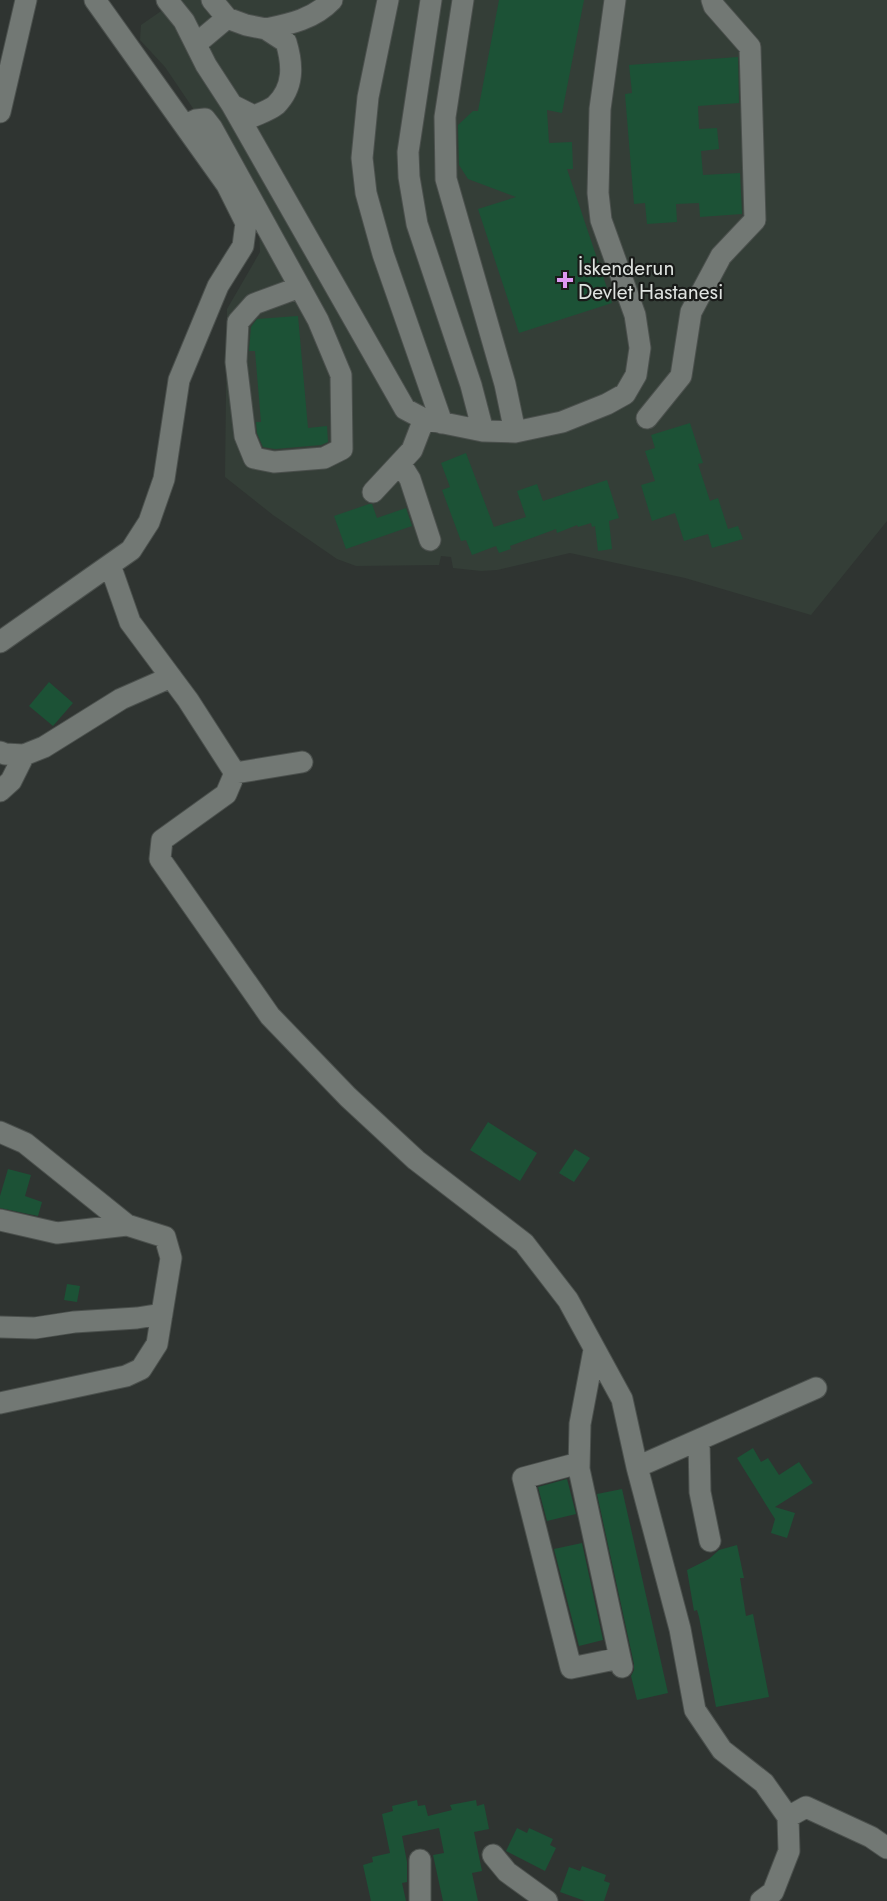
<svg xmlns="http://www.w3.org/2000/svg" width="887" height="1901" font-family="Jost,sans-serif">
<rect width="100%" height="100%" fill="#2f3431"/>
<path fill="#343e37" d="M177,0H887V521L811,615L685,578L570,553L497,570L481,571L453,568L451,557L441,556L439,565L356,566L337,559L273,515L225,477L227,309L260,252L259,230L251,194L165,67L140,40L141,25Z"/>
<path fill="#1c5236" d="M499,0H584L562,113L547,110L549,143L572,142L573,169H567L612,303L519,333L478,209L516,197L468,179L459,165L458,125L473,111H478Z
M738,57L739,103L698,106L699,129L717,128L719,149L701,151L703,175L740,173L742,214L700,217L699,203L676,204L677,222L647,224L645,203L634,204L625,94L632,93L629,65Z
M298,316L308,428L327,426L328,442L321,445L275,449L263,447L257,433L256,422H261L255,351H249L251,327L257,319Z
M690,423L703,463L698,464L710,501L718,498L728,529L738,526L743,539L712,548L708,534L684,541L675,513L652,521L641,485L655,481L645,451L655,448L651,435Z
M466,453L494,527L526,517L517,491L537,484L543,501L607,480L619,518L609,521L612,549L598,551L595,526L592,527L591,523L578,527L577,525L557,533L556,529L510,546L511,549L499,553L496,546L472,555L466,540L461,541L442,490L450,487L441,463Z
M369,504H372L377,518L406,508L412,526L346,549L334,516Z
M49,682L73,703L53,726L29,706Z
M488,1122L537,1153L520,1181L470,1150Z
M575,1149L590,1158L574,1182L559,1173Z
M8,1169L31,1175L25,1196L42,1202L38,1216L0,1208V1196Z
M67,1284L80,1286L77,1302L64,1300Z
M753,1448L761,1462L768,1458L779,1475L799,1462L813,1483L775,1507L795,1513L787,1538L771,1533L775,1519L737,1458Z
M567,1479L576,1514L547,1521L538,1487Z
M622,1489L668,1693L637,1700L631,1676L634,1670V1664L597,1494Z
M582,1543L603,1640L579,1646L554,1549Z
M737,1545L744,1578H740L746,1616L753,1614L769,1697L716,1707L699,1617L697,1610L694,1611L687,1570L709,1559L719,1550Z
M417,1800L418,1806L425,1805L428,1816L452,1810L450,1805L476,1800L477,1806L484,1804L489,1829L474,1832L482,1871L472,1873L478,1901H443L433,1855L444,1853L439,1828L402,1836L407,1862V1882L402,1883L406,1901H371L363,1865L373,1862L372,1857L390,1853L382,1814L393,1811L392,1806Z
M517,1828L527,1833L529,1828L553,1839L550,1845L556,1848L545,1871L506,1851Z
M582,1866L606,1875L604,1881L610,1883L604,1901H585L560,1892L569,1867L580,1871Z"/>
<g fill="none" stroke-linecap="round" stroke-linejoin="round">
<defs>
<path id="minor" d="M167,0L184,21L206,65L232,105L254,116C261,113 270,110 276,105C294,87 293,65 286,42L266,29L246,25L227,18L212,0
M388,0L368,97L362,158L366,193L383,254L442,423
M431,0L408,152L409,177L417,224L471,385L483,431
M463,0L445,117L446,179L505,384L515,432
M266,29C290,24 314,19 332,0
M196,44L227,18
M232,105L405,409L424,419L483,431L515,432L562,422L607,404L625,394L636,375L640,348L635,315L601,220L598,193L600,109L615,0
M0,112L26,0
M185,125L196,120L205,119L212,128L318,320L341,375L342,449L324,458L274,462L254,458L245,436L236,362L238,322L254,304L300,287
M647,418L681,376L691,312L721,256L755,220L750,47L714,6L712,0
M400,463L410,479L430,540
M373,492L412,450L424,419
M110,565L130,622L188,700L235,773L226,794L162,840L160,859L270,1016L348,1097L416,1160L524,1243L568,1300L622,1399L637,1467L680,1629L695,1710L722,1750L764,1783L788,1817L789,1851L773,1892L761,1901
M0,642L131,550L149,522L164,479L179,380L218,286L243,246L246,223L227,185L95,0
M0,752L5,754L24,755L44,747L121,699L171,677
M235,773L302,762
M0,791L11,781L24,755
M0,1132L25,1143L127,1225L165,1237L171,1258L157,1344L141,1369L126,1376L0,1403
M0,1220L57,1233L127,1225
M0,1327L35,1328L74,1322L137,1318L162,1314
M594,1350L580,1424L579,1469L622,1667
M699,1440L700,1492L710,1541
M579,1463L523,1478L571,1668L620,1658
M637,1467L816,1388
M788,1817L806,1807L871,1837L887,1848
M493,1855L507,1872L547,1901
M420,1860V1901"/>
</defs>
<use href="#minor" stroke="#4b504d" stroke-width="23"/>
<use href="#minor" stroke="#727874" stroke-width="21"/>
</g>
<path fill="#de98f2" stroke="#191b19" stroke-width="2" d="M562 271h6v6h6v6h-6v6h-6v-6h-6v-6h6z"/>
<g text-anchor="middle" stroke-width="4.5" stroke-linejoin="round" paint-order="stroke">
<g font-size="21" fill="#dfe3e0" stroke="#191b19" text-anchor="start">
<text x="578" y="275">İskenderun<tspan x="578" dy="24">Devlet Hastanesi</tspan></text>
</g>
</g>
</svg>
